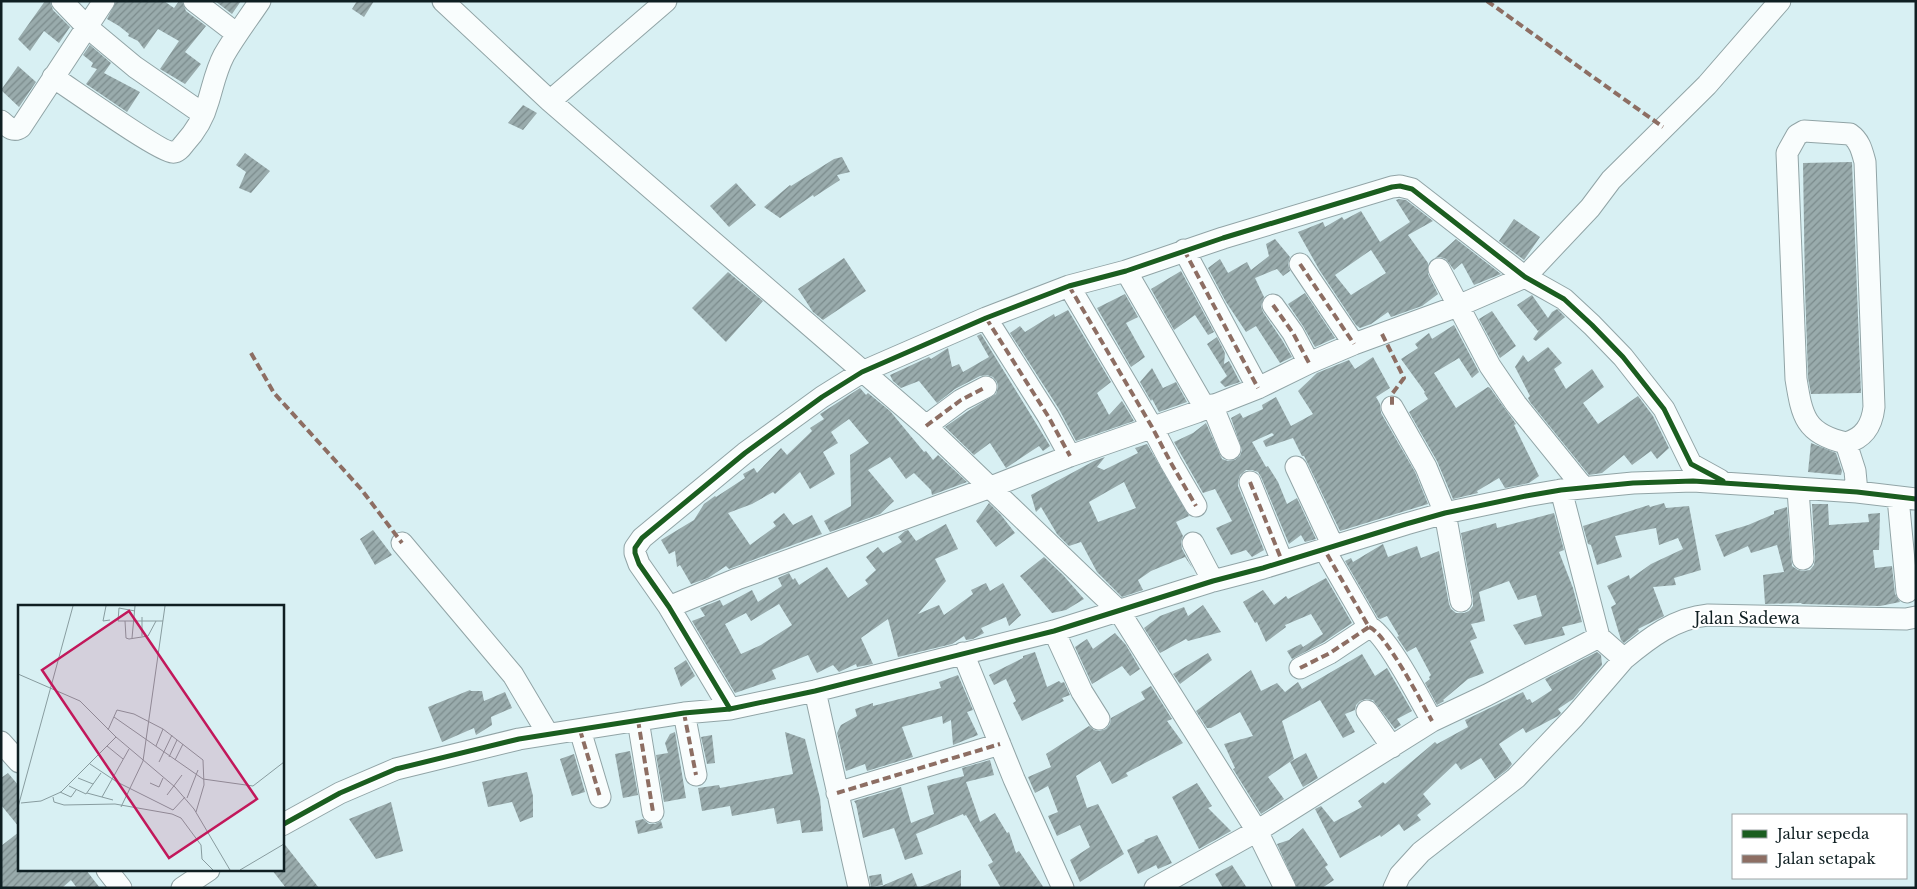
<svg xmlns="http://www.w3.org/2000/svg" width="1917" height="889" font-family="'Libre Baskerville',serif">
<defs>
<pattern id="building-hatch" width="6" height="6" patternUnits="userSpaceOnUse" patternTransform="scale(1.25)"><rect width="6" height="6" fill="#99abac"/><path d="M-1 1l2-2M0 6l6-6M5 7l2-2" fill="none" stroke="#7b8b8c"/></pattern>
</defs>
<rect width="100%" height="100%" fill="#d8f0f3"/>
<path fill="url(#building-hatch)" fill-rule="evenodd" d="M45,1H50L53,10L70,27L59,43L44,31L30,51L18,39Z
M116,1H164L174,8L179,1H182L186,11L206,26L185,52L201,64L185,84L160,69L179,41L158,29L144,49L138,41L128,36L129,34L119,26L107,19Z
M215,1H241L232,14Z
M357,1H374L364,17L352,9Z
M90,45L111,63L104,73L140,92L127,112L86,84L97,69L91,67L93,63L83,55Z
M18,66L36,82L19,107L1,90Z
M523,105L537,113L523,130L508,123Z
M245,153L270,171L251,193L239,188L246,172L236,165Z
M842,157L850,172L837,175L840,180L814,197L813,195L780,218L764,207L790,185L791,186L834,159Z
M1852,162L1861,393L1811,394L1808,378L1805,289L1803,163Z
M736,183L756,205L729,227L710,206Z
M1399,199L1406,200L1433,221L1408,235L1428,263V274L1438,294L1422,306L1391,317L1388,312L1371,324L1360,328L1356,325L1320,271L1298,232L1323,222L1325,227L1342,217L1344,220L1361,211L1380,242L1410,222L1396,200ZM1371,250L1386,273L1351,295L1335,275Z
M1514,219L1540,237L1524,260L1499,241Z
M1275,239L1290,257L1288,264L1290,271L1283,276L1277,269L1255,278L1264,297L1261,306L1263,312L1282,340L1292,357L1280,363L1256,326L1246,332L1226,302L1208,268L1220,259L1228,273L1247,262L1251,270L1269,256L1266,244Z
M1456,239L1501,274L1474,285L1462,263L1454,270L1446,259L1440,257L1435,258Z
M844,258L866,291L823,320L813,312L798,289Z
M1181,271L1214,332L1208,335L1195,315L1174,330L1151,289Z
M728,272L763,301L726,342L692,308Z
M1305,293L1335,338L1315,347L1303,326L1288,304Z
M1125,294L1138,317L1126,323L1145,357L1131,367L1097,308Z
M1532,295L1548,318L1552,312L1557,309L1565,317L1536,341L1533,339L1540,329L1538,331L1517,305Z
M1068,310L1111,382L1097,393L1109,415L1122,401L1134,421L1076,441L1059,409L1010,333L1020,326L1025,332L1054,314L1055,317Z
M1492,311L1516,346L1500,358L1479,319Z
M1454,325L1479,372L1472,378L1459,358L1434,373L1456,408L1488,387L1490,388L1516,424L1514,425L1539,476L1529,483L1505,488L1499,478L1477,491L1478,493L1453,499L1437,461L1409,412L1428,399L1424,393L1425,392L1401,359L1418,348L1415,344L1429,333L1432,339Z
M981,334L1050,446L1043,451L1039,446L1006,468L990,443L974,455L945,427L968,411L996,394L998,387L997,382L993,377L987,375L980,376L955,389L937,403L919,381L901,388L893,381L890,375L929,357L931,359L948,348L952,367L959,364L963,372L989,357L977,336Z
M1217,337L1225,353L1224,364L1229,361L1240,382L1225,387L1220,382L1227,376L1207,344Z
M1548,347L1562,363L1554,369L1566,389L1592,369L1604,387L1583,403L1598,424L1638,396L1653,416L1669,448L1657,459L1651,451L1632,465L1624,455L1602,473L1589,475L1530,402L1528,398L1530,396L1515,367L1523,355L1528,362Z
M1373,357L1390,388L1376,397L1380,404L1381,413L1415,472L1428,504L1340,531L1307,462L1304,456H1302L1293,438L1266,447L1263,441L1274,435L1272,433L1252,442L1266,467L1268,466L1278,482L1287,504L1297,498L1316,539L1305,542L1301,535L1289,544L1261,477L1258,472L1252,470H1246L1240,475L1238,481V486L1264,550L1252,557L1246,550L1231,555L1216,528L1232,521L1215,489L1203,493L1174,442L1193,433L1206,423L1222,459L1228,461L1235,460L1240,456L1242,450L1231,418L1240,413L1243,418L1263,409L1262,405L1276,397L1291,426L1313,414L1298,391L1317,373L1349,360L1355,369Z
M1152,368L1163,388L1176,382L1187,402L1159,412L1152,399L1151,401L1140,382Z
M860,388L866,395L868,393L890,411L924,452L926,451L933,460L938,455L967,482L932,495L931,490L914,473L906,479L890,457L868,470L894,501L880,514L830,532L824,521L851,506L850,455L869,443L849,419L831,432L838,443L823,452L835,474L810,489L800,472L775,494L773,492L752,504L728,513L750,545L776,526L773,522L784,513L793,525L812,515L822,534L729,569L726,566L708,578L691,584L680,565L677,567L675,551L669,554L661,540L694,520L704,504L715,496L716,497L745,478L743,474L754,468L757,473L781,448L787,455L812,431L810,428L824,419L820,414Z
M1811,443L1836,453L1842,471L1841,475L1808,472Z
M1147,444L1189,516L1176,522L1183,536L1181,542L1182,549L1193,569L1185,557L1151,571L1138,580L1143,590L1122,597L1097,572L1081,542L1069,546L1057,534L1041,507L1036,512L1031,495L1094,461L1105,457L1097,467L1104,470L1138,453L1135,448ZM1124,482L1136,508L1098,522L1089,502Z
M989,503L1001,515L1015,533L996,547L976,521Z
M1664,503L1666,508L1689,506L1701,570L1674,578L1676,585L1653,587L1664,616L1638,629L1639,631L1624,643L1621,640L1611,607L1616,604L1607,586L1629,575L1630,579L1651,564L1683,549L1678,538L1659,545L1656,528L1640,531L1615,536L1622,557L1597,565L1591,545L1588,544L1583,526L1649,505L1650,507Z
M1812,504H1828L1829,525L1869,522L1868,514L1880,513L1879,550H1873L1875,568L1892,566L1895,594L1900,602L1880,606L1802,604L1801,603L1765,604L1763,575L1784,572L1777,545L1751,553L1748,546L1724,557L1715,535L1748,525L1774,514V511L1787,507L1792,566L1798,570L1803,571L1810,570L1814,565L1815,558Z
M1554,513L1564,550L1559,552L1573,588L1582,622L1562,627L1565,635L1525,645L1513,625L1542,616L1536,595L1518,600L1509,581L1479,592L1485,621L1471,624L1477,638L1470,641L1484,673L1468,679L1443,700L1444,701L1437,705L1425,683L1430,679L1429,677L1431,675L1416,647L1407,652L1397,637L1399,636L1387,616L1380,619L1378,618L1345,561L1351,558L1353,562L1383,544L1388,557L1417,546L1421,558L1439,551L1449,604L1451,609L1456,613H1464L1469,611L1473,606V599L1461,533L1496,523L1497,528Z
M946,524L958,549L935,559L946,581L918,614L939,605L944,615L973,594L971,590L986,583L990,591L1003,583L1021,615L1009,626L1006,617L981,628L984,633L973,639L966,640L964,636L952,644L898,657L888,619L861,638L873,664L857,667L856,664L839,672L833,665L817,673L808,655L772,670L776,679L735,693L692,621L705,616L700,608L720,600L723,606L752,590L758,602L782,586L778,578L789,573L793,580L795,578L799,585L827,567L848,598L868,584L865,580L876,570L866,557L878,547L883,553L902,542L898,537L905,531L908,530L916,541ZM779,604L792,625L761,645L741,654L725,624L746,613L751,621Z
M373,530L392,555L375,565L360,539Z
M1044,557L1063,575L1084,599L1066,610L1052,613L1020,576Z
M1326,578L1352,623L1324,642L1292,659L1287,651L1301,644L1303,647L1323,634L1311,614L1285,625L1286,627L1266,642L1257,622L1255,623L1243,602L1263,590L1274,605L1286,596L1288,599Z
M1203,605L1221,632L1188,641L1186,639L1160,653L1144,628L1160,616L1184,607L1188,616Z
M1115,633L1126,645L1140,669L1130,676L1122,666L1092,684L1075,647L1087,639L1093,649Z
M1035,652L1047,687L1059,681L1061,683L1064,682L1070,695L1062,698L1064,701L1022,721L1013,703L1016,701L1006,679L994,685L989,675L1023,658V656Z
M1597,652L1601,655L1602,665L1573,699L1558,709L1561,713L1558,716L1526,733L1523,728L1499,744L1512,764L1508,769L1495,779L1481,758L1461,770L1456,763L1423,794L1431,804L1417,815L1421,820L1404,831L1399,824L1381,837L1380,835L1340,858L1315,809L1321,806L1334,822L1362,807L1358,801L1383,782L1385,784L1435,742L1437,744L1468,727L1465,720L1523,692L1527,700L1530,699L1532,703L1552,690L1545,679Z
M1208,653L1212,660L1180,684L1173,674Z
M1362,654L1375,676L1387,668L1412,711L1397,719L1401,725L1395,729L1373,700L1366,699L1360,701L1356,705L1355,710L1345,714L1355,732L1343,738L1320,700L1282,721L1294,759L1268,777L1284,799L1261,814L1233,769L1235,768L1224,744L1253,736L1240,712L1211,728H1207L1196,711L1251,670L1261,691L1277,683L1285,692L1298,682L1302,689Z
M686,660L695,676L681,687L674,668Z
M958,675L973,710L967,712L978,735L953,745L951,720L943,724L942,716L902,727L913,757L867,771L865,764L846,771L837,733L841,725L857,716L855,709L873,703V706L941,688L939,682Z
M1151,686L1172,719L1167,721L1183,743L1126,773L1128,776L1112,784L1100,761L1076,776L1087,808L1098,804L1124,854L1080,882L1070,860L1090,847L1080,825L1057,836L1048,816L1058,812L1048,786L1035,793L1028,777L1051,767L1046,754L1089,726L1094,730L1099,731L1106,729L1110,724L1111,718L1145,699L1141,692Z
M470,690L471,691H482L484,701L505,692L512,708L491,717L492,725L476,735L474,728L442,742L428,707Z
M675,732L686,798L664,802L656,755L668,753L665,743L670,734Z
M785,732L805,739L820,798L823,831L802,833L800,820L777,824L774,808L732,816L730,806L702,811L698,788L719,785L720,788L793,774Z
M712,735L715,763L707,764L701,737Z
M630,751L638,795L623,798L615,754Z
M1306,753L1318,778L1303,787L1290,762Z
M574,754L585,792L572,796L560,759Z
M990,760L994,775L966,782L980,822L995,813L1007,833L1009,832L1016,853L1019,851L1044,888H1001L988,865L993,862L966,815L964,816L963,814L916,834L923,854L905,860L894,828L863,838L856,804L854,801L901,787L911,823L934,814L927,786L964,776L965,780L962,768Z
M527,772L533,796V817L520,822L512,802L488,807L482,782Z
M8,773L19,786V827L1,805V778Z
M1197,783L1212,806L1208,808L1231,831L1199,849L1172,797Z
M391,802L403,851L376,859L349,819Z
M643,819L649,824H655L661,821L663,828L638,834L635,821Z
M1303,828L1328,865L1325,867L1334,880L1322,888H1297L1277,844L1289,840Z
M19,832V870H86L100,888H77L71,880L62,888H1V846Z
M1157,835L1172,863L1158,869L1156,865L1138,874L1127,850L1145,841L1144,840Z
M282,841L319,888H286L272,870H282Z
M1232,865L1247,888H1223L1215,874Z
M961,870V888H877L912,873L918,888Z
M881,874L883,885L871,887L869,876Z"/>
<g fill="none" stroke-linecap="round" stroke-linejoin="round">
<defs>
<path id="minor" d="M62,1L87,27L135,67L203,114
M194,1L237,34
M443,1L550,101L926,426L1119,611L1257,831L1285,888
M53,77C70,88 160,152 172,152C177,153 181,148 184,144C195,132 204,117 208,102C213,86 216,70 224,55C235,36 248,19 260,1
M550,101L666,1
M1,121C7,126 13,133 21,127L104,1
M1184,250L1258,388
M1300,264L1354,344
M1439,269L1490,366L1516,404L1583,487
M1126,271L1205,408
M1069,286L1152,427L1171,463L1196,506
M1273,305L1293,333L1309,363
M986,318L1048,416L1070,456
M1212,405L1230,449
M1392,407L1426,467L1445,513L1461,601
M926,426L961,400L986,387
M1846,443C1805,434 1802,416 1796,379L1787,153L1797,135L1804,131L1850,134C1860,141 1862,151 1865,162L1874,407C1872,425 1864,438 1846,443L1855,471L1857,492
M1296,467L1333,546
M1250,482L1282,561
M1798,490L1803,559
M1898,498L1907,592
M402,543L513,675L548,734
M1193,543L1213,581
M669,607L737,579L991,487L1070,456L1197,412L1258,388L1309,363L1354,344L1458,306L1525,277L1590,208L1611,180L1707,85L1780,1
M1369,627C1385,632 1422,703 1432,721
M1054,631L1082,692L1099,719
M1599,637L1624,659C1649,638 1675,618 1708,615L1906,619L1916,617
M963,653L1014,779L1063,888
M1300,668L1330,653L1369,627L1324,549
M815,691L859,888
M730,709L669,607L639,564L635,553V548L642,538L745,453L822,397L862,372L986,318L1069,286L1126,271L1223,238L1392,187L1400,186L1412,189L1525,277L1564,299L1592,325L1623,357L1664,409L1691,464L1720,480
M1367,711L1392,747
M684,713L696,775
M638,720L653,812
M580,730L600,797
M1,742L19,762
M837,793L1000,744
M282,825L340,793L396,769L519,739L684,713L730,709L815,691L1054,631L1213,581L1263,568L1406,524L1445,513L1526,496L1561,490L1633,483L1693,481L1857,492L1916,499
M107,870L121,888
M182,888L209,870
M1155,888L1257,831L1432,721L1487,695L1599,637L1561,490
M1394,888L1400,875L1421,852L1516,778L1574,717L1624,659"/>
</defs>
<use href="#minor" stroke="#91a4a6" stroke-width="23"/>
<use href="#minor" stroke="#f9fdfd" stroke-width="21"/>
<path stroke="#8d6e63" stroke-width="4" stroke-dasharray="8 4" stroke-linecap="butt" d="M1487,1L1663,127
M1184,250L1258,388
M1300,264L1354,344
M1069,286L1152,427L1171,463L1196,506
M1273,305L1293,333L1309,363
M986,318L1048,416L1070,456
M1382,334L1404,378L1392,394V407
M251,353L274,393L361,489L402,543
M926,426L961,400L986,387
M1250,482L1282,561
M1369,627C1385,632 1422,703 1432,721
M1300,668L1330,653L1369,627L1324,549
M684,713L696,775
M638,720L653,812
M580,730L600,797
M837,793L1000,744"/>
<defs>
<path id="cycleway" d="M730,709L669,607L639,564L635,553V548L642,538L745,453L822,397L862,372L986,318L1069,286L1126,271L1223,238L1392,187L1400,186L1412,189L1525,277L1564,299L1592,325L1623,357L1664,409L1691,464L1723,481
M282,825L340,793L396,769L519,739L684,713L730,709L815,691L1054,631L1213,581L1263,568L1406,524L1445,513L1526,496L1561,490L1633,483L1693,481L1857,492L1916,499"/>
</defs>
<use href="#cycleway" stroke="#fff" stroke-width="8"/>
<use href="#cycleway" stroke="#1b5e20" stroke-width="5"/>
</g>
<g text-anchor="middle" stroke-width="4" stroke-linejoin="round" paint-order="stroke">
<g font-size="16" fill="#0f1f22" stroke="#fff">
<text x="1747" y="624">Jalan Sadewa</text>
</g>
</g>
<g transform="translate(18 605)">
<rect width="266" height="266" fill="#d8f0f3"/>
<path fill="none" stroke="#889c9f" stroke-width="1" d="M88,1L85,16L92,15M117,6L101,3L100,16H145M107,16L108,33L111,34L130,31L138,16M124,31V12M114,33L117,1M0,69L62,96L98,132L157,182L176,204L212,265M96,112L185,174L235,181L266,157M90,125L99,105L116,109L145,124L185,155L186,180L178,207M89,141L105,154M138,141L145,124M151,152L159,135M157,155L165,139M141,157L154,130M72,159L99,177L155,205L167,192M60,173L75,179M132,178L141,182L145,173M51,181L68,189L83,168M42,187L53,192L58,185M69,188L95,195M149,190L164,170M35,192L36,197L46,200L97,199L154,209M84,192L111,144M169,193L180,165M3,198L23,196L43,187L98,132M0,202L55,1M103,202L125,156L147,1M154,209L163,213L183,240L184,254L195,265M222,265L266,239"/>
<path fill="#c2185b" fill-opacity="0.15" stroke="#c2185b" stroke-width="2.5" d="M111,6L239,194L151,253L24,65Z"/>
<rect width="266" height="266" fill="none" stroke="#0f1f22" stroke-width="2.5"/>
</g>
<rect width="1917" height="889" fill="none" stroke="#0f1f22" stroke-width="5"/>
<rect x="1732" y="814" width="175" height="65" fill="#ffffff" stroke="#9fa5a7"/>
<rect x="1742" y="830" width="25" height="8" fill="#1b5e20" stroke="#9fa5a7"/>
<text x="1777" y="839" font-size="15" fill="#0f1f22">Jalur sepeda</text>
<rect x="1742" y="855" width="25" height="8" fill="#8d6e63" stroke="#9fa5a7"/>
<text x="1777" y="864" font-size="15" fill="#0f1f22">Jalan setapak</text>
</svg>
